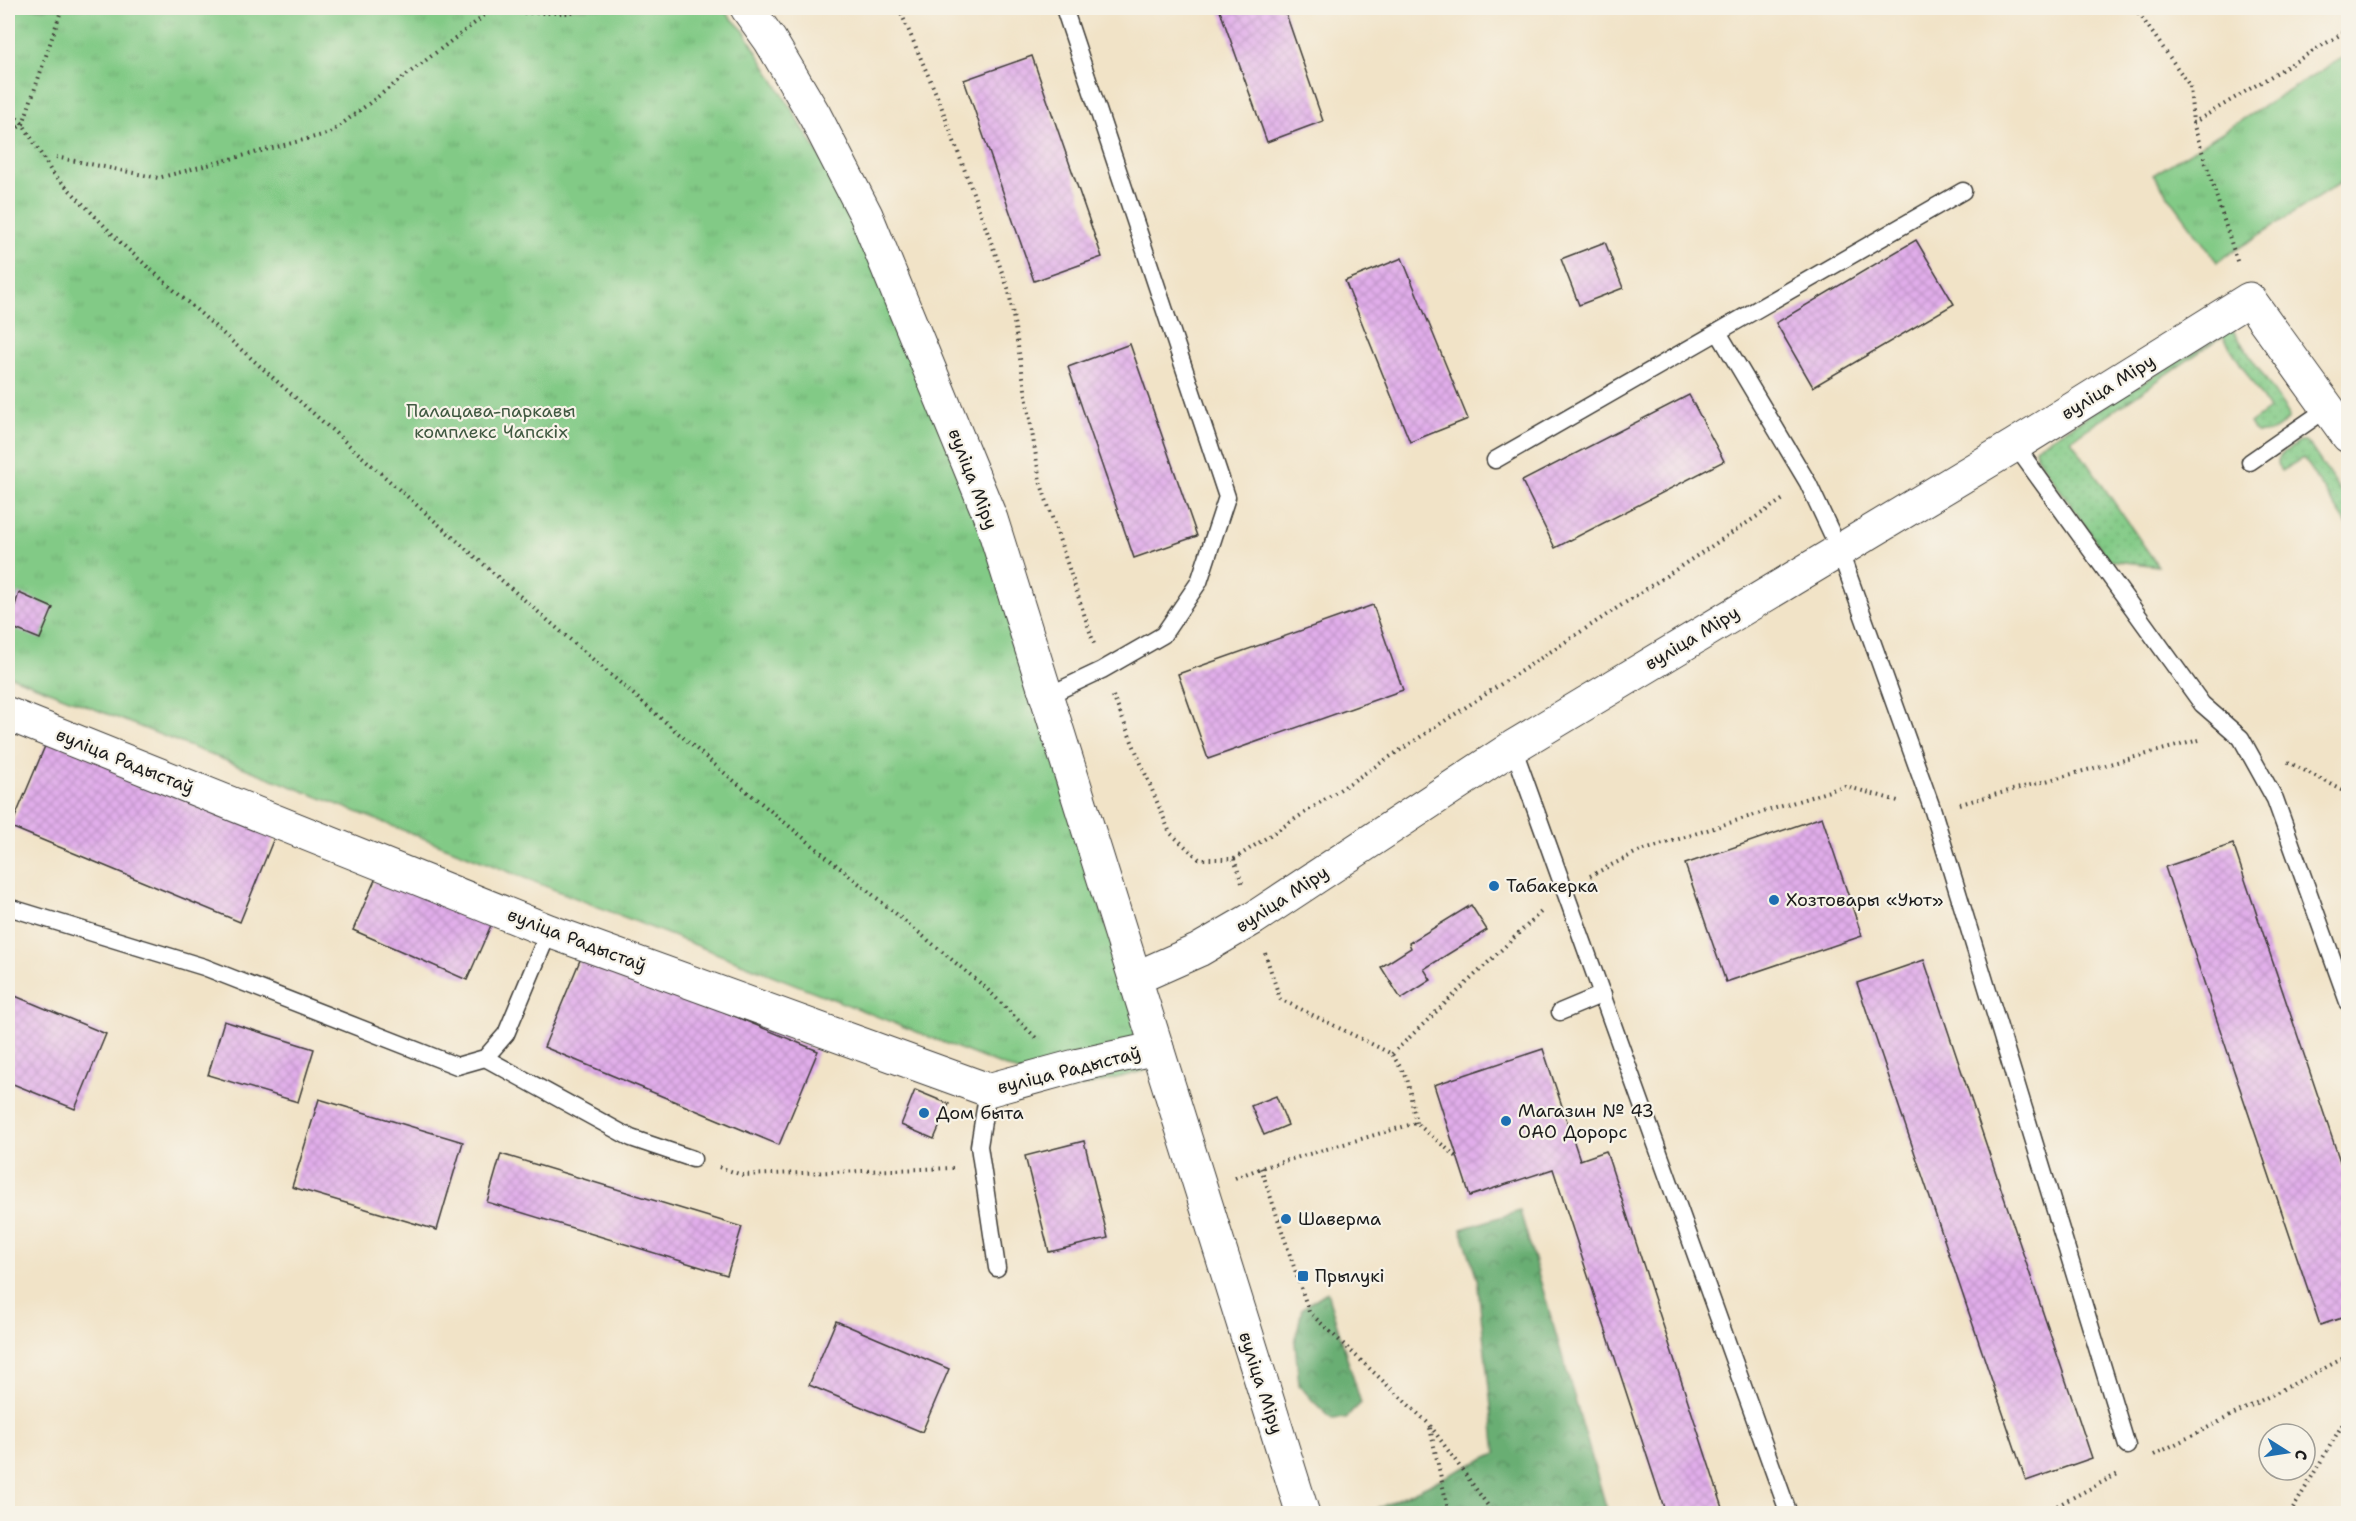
<svg xmlns="http://www.w3.org/2000/svg" width="2356" height="1521" font-family="'Shantell Sans',sans-serif">
<defs>
<pattern id="grass-dots" width="8" height="8" patternUnits="userSpaceOnUse" patternTransform="scale(1.5)"><rect width="8" height="8" fill="#82ca86"/><path d="M2 2h.1M6 6h.1" fill="none" stroke="#70ad73" stroke-width="1.8" stroke-linecap="round"/></pattern>
<pattern id="forest-crowns" width="20" height="18" patternUnits="userSpaceOnUse" patternTransform="scale(1.5)"><rect width="20" height="18" fill="#69ae73"/><path d="M2 6a3 3 0 1 1 6 0M12 15a3 3 0 1 1 6 0" fill="none" stroke="#568d5e"/></pattern>
<pattern id="park-tufts" width="24" height="20" patternUnits="userSpaceOnUse" patternTransform="scale(1.5)"><rect width="24" height="20" fill="#82ca86"/><path d="M3 7l-1-3M5 7V3M7 7l1-3M15 17l-1-3M17 17v-4M19 17l1-3" fill="none" stroke="#70ad73"/></pattern>
<pattern id="building-cross-hatch" width="8" height="8" patternUnits="userSpaceOnUse" patternTransform="scale(1.5)"><rect width="8" height="8" fill="#e1adea"/><path d="M0 0l8 8M0 8l8-8" fill="none" stroke="#c094c8"/></pattern>
</defs>
<rect width="100%" height="100%" fill="#f7f3e8"/>
<filter id="ink" filterUnits="userSpaceOnUse"><feTurbulence type="fractalNoise" baseFrequency=".0167" numOctaves="2"/><feDisplacementMap in="SourceGraphic" scale="12" xChannelSelector="R" yChannelSelector="G"/><feConvolveMatrix kernelMatrix="1 2 1 2 8 2 1 2 1" color-interpolation-filters="sRGB"/></filter>
<filter id="wash" filterUnits="userSpaceOnUse"><feTurbulence type="fractalNoise" baseFrequency=".008" numOctaves="4" result="noise"/><feDisplacementMap in="SourceGraphic" scale="24" xChannelSelector="R" yChannelSelector="G"/><feGaussianBlur stdDeviation="1.35" result="paint"/><feColorMatrix in="noise" values="0 0 0 0 0 0 0 0 0 0 0 0 0 0 0 0 0 1.4 0 .05"/><feComposite in="paint" operator="in"/></filter>
<g filter="url(#wash)">
<rect width="100%" height="100%" fill="#f1e3c7"/>
<path fill="url(#grass-dots)" stroke="#4f7351" stroke-width="1.5" d="M2232,329L2287,411L2289,417C2282,428 2269,435 2256,433L2250,423L2269,409L2223,336L2071,440L2158,566L2109,560L2036,455L2035,448Z
M2300,442H2305L2311,447L2348,503V526L2303,458L2281,471C2271,456 2289,449 2300,442Z"/>
<path fill="url(#forest-crowns)" stroke="#426548" stroke-width="1.5" d="M1520,1211L1608,1513H1368L1496,1453L1477,1278L1461,1229Z
M1327,1292L1361,1403L1346,1418L1332,1419L1314,1402L1299,1385L1295,1343L1302,1308Z"/>
<path fill="url(#park-tufts)" stroke="#4f7351" stroke-width="1.5" d="M8,8H721L744,31L855,214L983,531L1151,1069L1067,1091L8,675Z
M2348,54V178L2217,262L2153,175Z"/>
<g id="blocks">
<path fill="url(#building-cross-hatch)" d="M1219,8H1284L1323,121L1267,142Z
M1032,56L1102,257L1034,281L964,80Z
M1916,240L1954,304L1813,387L1776,323Z
M1605,242L1623,288L1579,305L1561,259Z
M1402,258L1468,419L1410,442L1345,281Z
M1130,344L1197,536L1134,558L1068,367Z
M1689,395L1724,461L1555,548L1522,481Z
M19,593L53,608L40,639L8,626Z
M1373,605L1403,690L1208,759L1178,674Z
M48,739L276,833L240,922L11,827Z
M1822,817L1862,936L1726,982L1685,864Z
M2233,844L2348,1185V1316L2320,1325L2165,867Z
M378,873L492,923L467,980L353,930Z
M1471,905L1487,930L1424,969L1431,980L1401,999L1381,967L1411,948L1409,943Z
M583,953L818,1051L779,1145L544,1047Z
M1924,960L2092,1458L2026,1481L1857,983Z
M8,993L106,1034L75,1109L8,1082Z
M224,1021L314,1049L298,1102L208,1075Z
M1543,1049L1580,1160L1606,1151L1725,1514H1666L1553,1169L1470,1196L1434,1085Z
M915,1090L949,1104L934,1139L901,1125Z
M1276,1096L1288,1125L1264,1135L1251,1106Z
M319,1099L463,1142L437,1230L292,1187Z
M1084,1141L1108,1238L1049,1252L1025,1156Z
M501,1154L742,1227L727,1275L487,1202Z
M836,1321L949,1369L922,1432L809,1385Z"/>
</g>
</g>
<g filter="url(#ink)">
<use href="#blocks" fill-opacity="0" stroke="#3c3a36" stroke-width="1.5"/>
<g fill="none" stroke-linecap="round" stroke-linejoin="round">
<defs>
<path id="service" d="M1718,332L1808,483L1839,549L1933,811L2127,1446
M2015,445L2202,704L2241,738L2275,799L2348,1002
M1495,460L1963,191
M2250,462L2328,408
M1047,696L1102,670L1163,635L1199,582L1227,497L1064,8
M1513,747L1789,1514
M8,907L204,967L457,1066L485,1058L506,1034L549,931
M1560,1012L1603,994
M485,1058L631,1138L693,1159
M988,1090L979,1146L997,1268"/>
<path id="minor" d="M8,714L549,931L988,1090L1079,1065L1157,1048
M1136,978L1199,950L1254,918L1513,747L2015,445L2249,299L2348,436"/>
<path id="tertiary" d="M747,8L770,40L815,116L866,215L991,519L1303,1514"/>
</defs>
<use href="#service" stroke="#3c3a36" stroke-width="19"/>
<use href="#minor" stroke="#3c3a36" stroke-width="35"/>
<use href="#tertiary" stroke="#3c3a36" stroke-width="35"/>
<path stroke="#3c3a36" stroke-width="4" stroke-dasharray="1.5 4.5" stroke-linecap="butt" d="M899,8L940,103L1009,291L1040,481L1094,644
M2135,8L2190,86L2193,123L2238,264
M8,110L23,124L51,171L122,244L499,578L716,766L985,987L1036,1038
M2193,123L2348,30
M8,134L23,124L62,8
M56,157L158,178L330,133L488,13H575L578,8
M1113,696L1170,833L1199,859H1234L1242,883
M2288,762L2348,793
M1960,804L2199,740
M1234,859L1785,498
M1590,876L1635,853L1845,786L1898,801
M1265,953L1280,999L1392,1054L1407,1078L1416,1123
M1392,1054L1541,912
M719,1167L742,1175L953,1168
M1261,1168L1309,1312L1429,1424L1494,1514
M1235,1178L1261,1168L1416,1123L1457,1157
M1430,1428L1449,1514
M2154,1455L2348,1356
M2041,1514L2118,1474
M2290,1514L2348,1415"/>
<use href="#service" stroke="#fff" stroke-width="16"/>
<use href="#minor" stroke="#fff" stroke-width="33"/>
<use href="#tertiary" stroke="#fff" stroke-width="33"/>
</g>
</g>
<g fill="#1f6fb2" stroke="#f7f3e8" stroke-width="2">
<circle cx="1494" cy="886" r="6"/>
<circle cx="1774" cy="900" r="6"/>
<circle cx="924" cy="1113" r="6"/>
<circle cx="1506" cy="1121" r="6"/>
<circle cx="1286" cy="1219" r="6"/>
<rect x="1297" y="1270" width="12" height="12" rx="3"/>
</g>
<g text-anchor="middle" stroke-width="4.5" stroke-linejoin="round" paint-order="stroke">
<g font-size="18" fill="#1c1c1c" stroke="#f7f3e8">
<text transform="translate(2108 387) rotate(-32)" y="6">вуліца Міру</text>
<text transform="translate(973 479) rotate(69)" y="6">вуліца Міру</text>
<text transform="translate(1692 638) rotate(-31)" y="6">вуліца Міру</text>
<text transform="translate(125 761) rotate(22)" y="6">вуліца Радыстаў</text>
<text transform="translate(1282 899) rotate(-33)" y="6">вуліца Міру</text>
<text transform="translate(577 940) rotate(21)" y="6">вуліца Радыстаў</text>
<text transform="translate(1069 1070) rotate(-14)" y="6">вуліца Радыстаў</text>
<text transform="translate(1261 1383) rotate(72)" y="6">вуліца Міру</text>
</g>
<g font-size="18" fill="#405941" stroke="#f7f3e8">
<text x="491" y="417">Палацава-паркавы<tspan x="491" dy="21">комплекс Чапскіх</tspan></text>
</g>
<g font-size="18" fill="#1c1c1c" stroke="#f7f3e8" text-anchor="start">
<text x="1506" y="892">Табакерка</text>
<text x="1786" y="906">Хозтовары «Уют»</text>
<text x="1518" y="1117">Магазин № 43<tspan x="1518" dy="21">ОАО Дорорс</tspan></text>
<text x="936" y="1119">Дом быта</text>
<text x="1298" y="1225">Шаверма</text>
<text x="1315" y="1282">Прылукі</text>
</g>
</g>
<rect width="2356" height="1521" fill="none" stroke="#f7f3e8" stroke-width="30"/>
<g transform="translate(2287 1452) rotate(102)"><circle r="28" fill="#f7f3e8" stroke="#9f9d96" stroke-width="1.5"/>
<path d="M0-4.5L10 22L0 15L-10 22Z" fill="#1f6fb2"/>
<text y="-9" font-size="16" font-weight="bold" text-anchor="middle" fill="#1c1c1c">С</text>
</g>
</svg>
